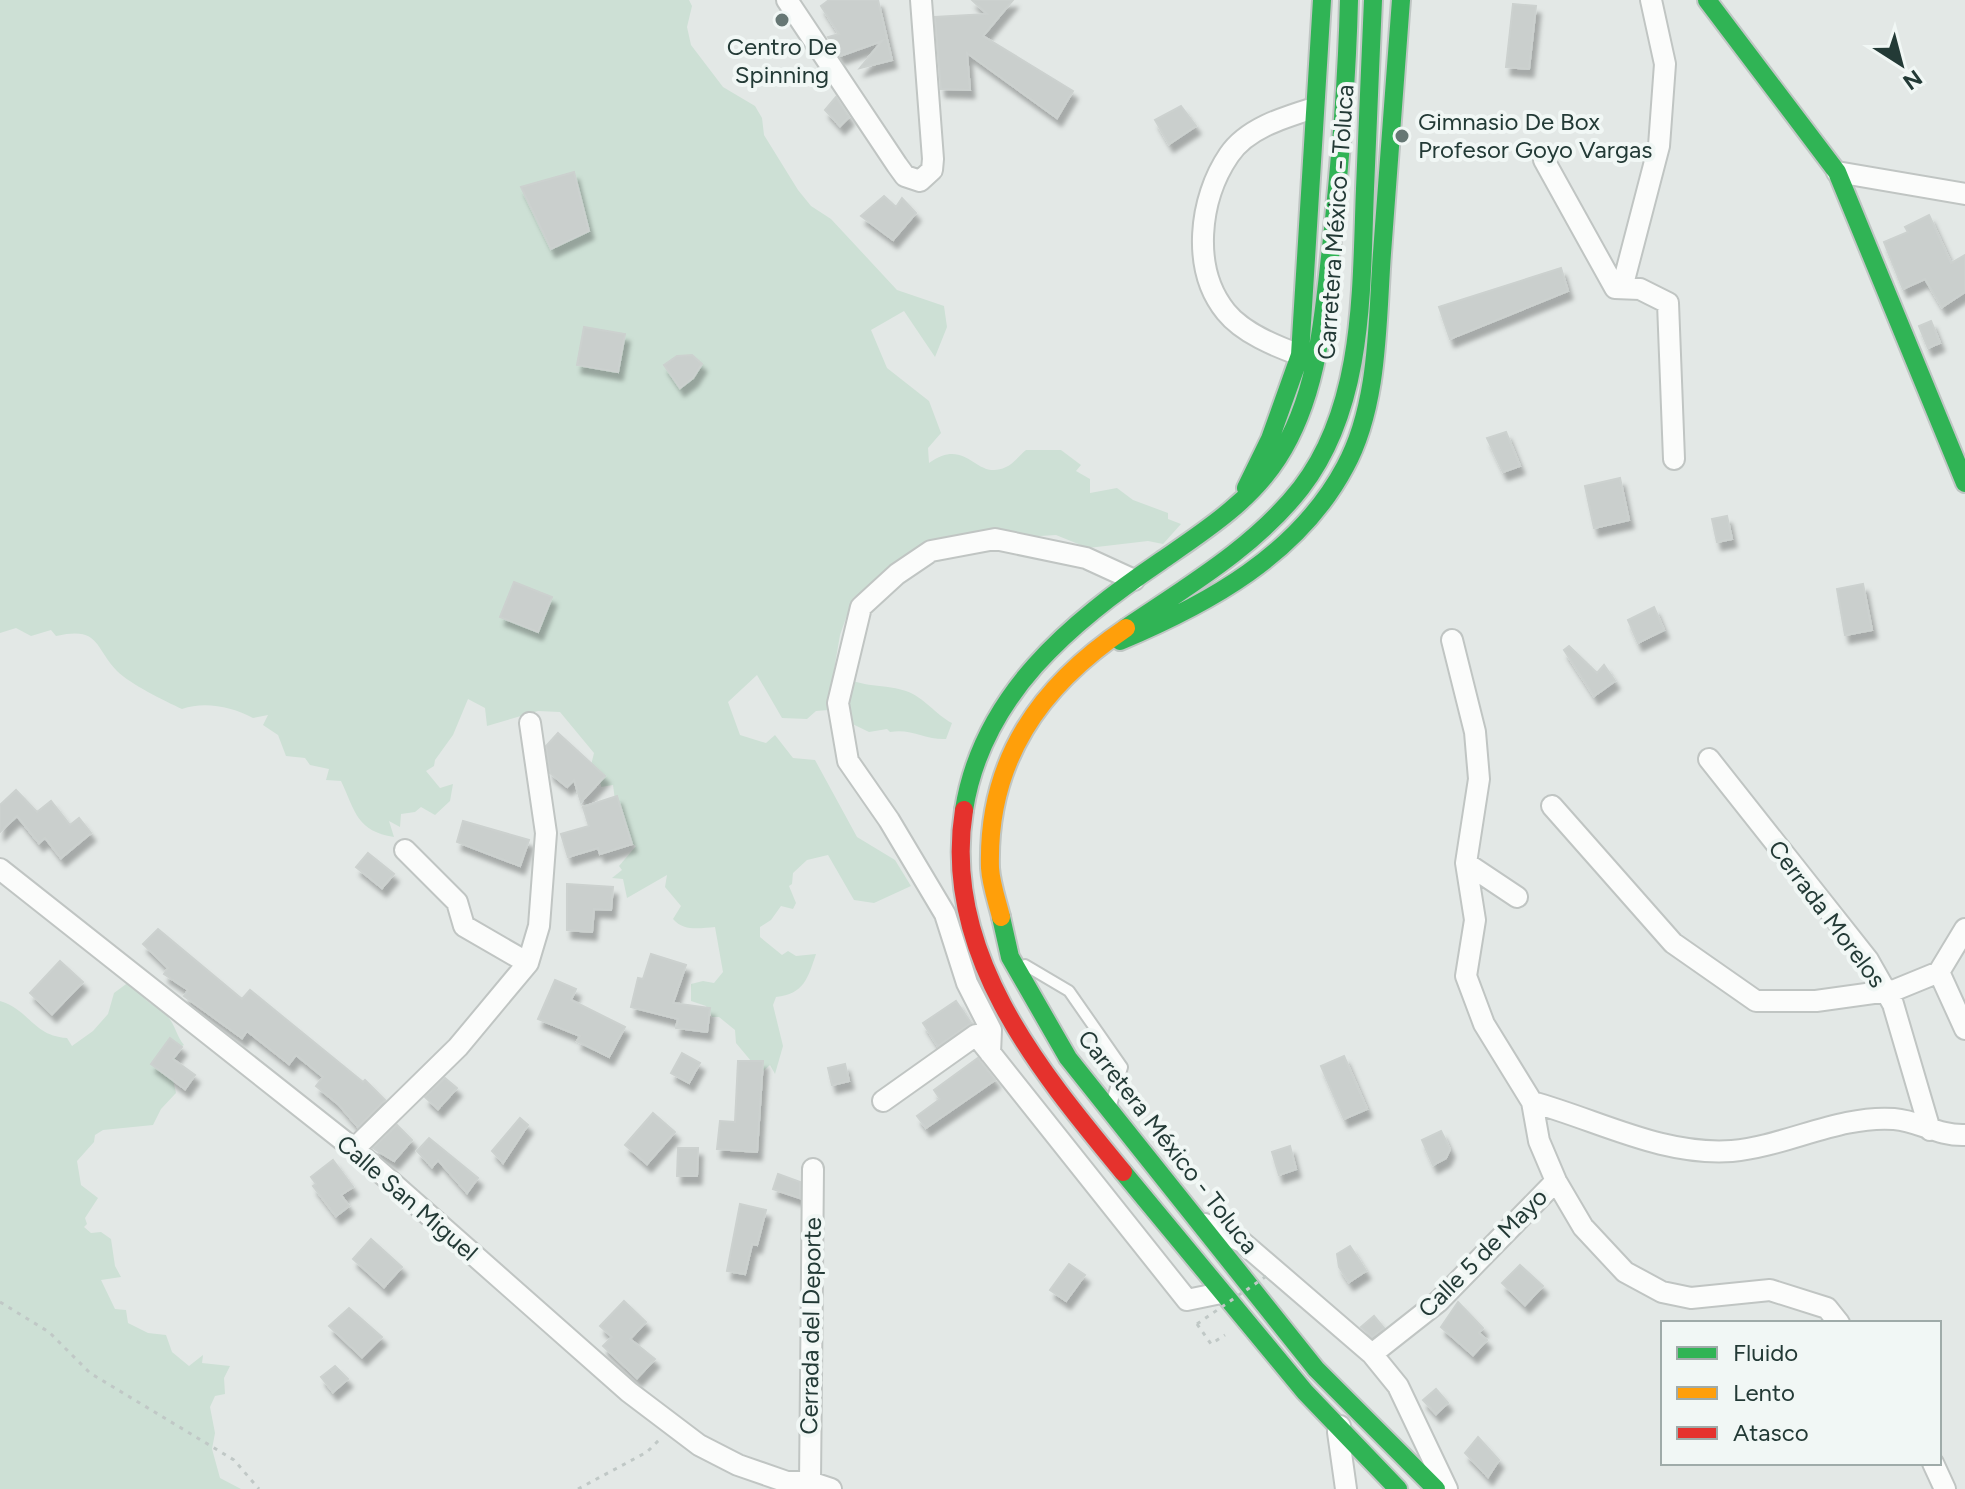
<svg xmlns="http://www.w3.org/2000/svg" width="1965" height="1489" font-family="Figtree,sans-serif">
<defs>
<filter id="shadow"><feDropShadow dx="4.5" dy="8" stdDeviation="2" flood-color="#0004"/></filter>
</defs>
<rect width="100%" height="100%" fill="#e3e8e6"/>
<path fill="#cde0d5" d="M0,0H689L692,6L687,27L691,45L723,87L755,106L762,118L764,135L798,190L811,206L831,219L897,290L944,306L947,327L935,357L904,311L871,330L887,368L929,401L941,433L928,448L929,463C968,435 975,482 1006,467C1013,464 1020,455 1026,450H1061L1081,465L1076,471L1090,479V493L1117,488L1133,500L1168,513V519L1181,524L1163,544L1148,541L1088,548L1056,535L1009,538L941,561L893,571L853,598L840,635L834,670C860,690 877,682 906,691C924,697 936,715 952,723L946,739C926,740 911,728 890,732L887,729L869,732L836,716L841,709L816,711L807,719L782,718L757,675L728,702L740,735L766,743L775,735L793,758L815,760L857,837L895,860L911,886L874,903L854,900L828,855L807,860L793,873L792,884L789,886L796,903L793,909L781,906L771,920L760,927V937L782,955L788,951L796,956L816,954C808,978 804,994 776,997L773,1005L783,1046L775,1074L770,1065L761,1073L736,1043L735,1030L719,1017H712L706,1006L691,1001V984L703,981L714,983L723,972L715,927C701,928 684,932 673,919L681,906L665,887L667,875L627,898L623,879L612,878L622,870L619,866L636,846L620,838L613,785L601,787L599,770L590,769L594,753L560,712L538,711L487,726L485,708L468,699L453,735L435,760L434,766L426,771L440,788L453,784L450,801L435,815L421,807L415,812L401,814L400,827L389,821L394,837C357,831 356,813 341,781L326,780L329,769L310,765L305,758L286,756L278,735L263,725L268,715L253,718C232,707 205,701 182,709C165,701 130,684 117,671C94,647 100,626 56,636L51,630L31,636L16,628L0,633Z
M141,973C138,1007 151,998 168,1017C176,1026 176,1036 184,1045L178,1048L172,1075L176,1093L161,1109L153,1125L103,1130L95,1135L94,1142L77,1161L81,1185L98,1198L85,1218L87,1224L84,1227L91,1233L101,1232L111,1239L115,1266L121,1277L101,1280L115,1309L126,1310L128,1323L148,1333L166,1335L172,1352L189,1366L203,1355L202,1363L230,1366L224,1378L225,1394L215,1396L210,1407L215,1433L212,1449L220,1478L241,1489H0V1001C30,1010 33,1036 67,1038L72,1046L93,1031L108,1014L114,993Z"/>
<path fill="#cacfcd" stroke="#ccd1cf" stroke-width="2" filter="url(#shadow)" d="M829,0H878L892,60L860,68L882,41L840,56L828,37L839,34L821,6Z
M972,0H1013L983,36L1073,91L1057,118L967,53L970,90L941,89L935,17L987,14Z
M1513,4L1536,6L1529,69L1506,67Z
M836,97L849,117L840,126L825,110Z
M1181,106L1196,126L1169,144L1155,120Z
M574,172L589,231L551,249L521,187Z
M884,196L896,207L902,198L916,213L893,240L861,216Z
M1929,215L1951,263L1965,255V292L1942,307L1925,279L1903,289L1884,242L1908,232L1905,227Z
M1561,268L1568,291L1450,339L1439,307Z
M1931,321L1940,343L1928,348L1919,326Z
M584,327L625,334L618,372L577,365Z
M692,355L702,364L693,378L680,388L664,365L677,356Z
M1506,432L1520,466L1503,472L1487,438Z
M1620,478L1629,520L1594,528L1585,486Z
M1727,516L1732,539L1717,542L1712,519Z
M514,582L552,597L538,632L500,617Z
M1863,584L1872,630L1845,635L1837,589Z
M1654,607L1664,630L1638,643L1628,620Z
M1569,646L1597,673L1604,665L1615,681L1594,696L1564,650Z
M558,733L605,776L581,802L574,780L567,787L550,773L546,746Z
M16,790L37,812L51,801L70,825L79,818L91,833L61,858L45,838L39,843L17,816L0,832V805Z
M617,796L632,844L600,854L598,848L568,857L561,834L589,826L583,807Z
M463,821L529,840L520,866L457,842Z
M368,853L394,874L382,888L356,867Z
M567,884L613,887L611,910L594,909L592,932L567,930Z
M158,929L242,999L250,990L363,1082L365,1080L385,1100L358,1127L339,1105L316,1086L323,1077L296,1055L289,1064L247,1031L242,1038L184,996L188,990L164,974L168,968L143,944Z
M651,954L686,965L673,1003L710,1008L707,1032L676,1028L678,1019L631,1007L638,978L643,979Z
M60,961L83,982L52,1014L30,993Z
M555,980L576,989L571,1000L625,1027L609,1057L577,1041L580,1036L538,1019Z
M956,1001L971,1023L938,1046L923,1023Z
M170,1038L182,1047L173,1059L195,1075L185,1089L151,1064Z
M682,1053L700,1063L689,1083L671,1073Z
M1344,1056L1367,1109L1344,1119L1321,1066Z
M978,1058L995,1080L926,1128L917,1116L940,1099L934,1090Z
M738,1061H763L757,1152L717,1149L720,1121L735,1122Z
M845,1064L849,1081L832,1085L828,1068Z
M445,1078L457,1088L438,1109L425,1097Z
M653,1113L675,1132L647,1164L625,1145Z
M520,1118L528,1125L503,1163L492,1151Z
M397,1125L412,1140L394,1161L373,1148Z
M1441,1131L1450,1149L1446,1158L1433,1165L1422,1140Z
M429,1138L478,1178L467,1193L438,1160L432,1167L417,1151Z
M1290,1146L1296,1169L1279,1175L1272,1152Z
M678,1148H698L697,1176H677Z
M333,1160L353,1187L341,1195L349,1206L336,1216L313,1186L316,1184L311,1177Z
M778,1174L800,1182V1198L773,1189Z
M740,1204L766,1210L757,1245L752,1244L745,1274L727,1271Z
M371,1239L402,1267L384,1287L353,1259Z
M1350,1246L1366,1271L1349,1282L1339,1267L1337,1254Z
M1069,1264L1085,1275L1066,1301L1050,1290Z
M1520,1265L1543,1286L1525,1305L1502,1283Z
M624,1301L646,1322L630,1339L655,1359L637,1378L603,1346L612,1337L600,1326Z
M1458,1302L1483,1328L1479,1333L1487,1340L1473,1355L1441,1327Z
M349,1308L382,1337L362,1357L329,1326Z
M1374,1316L1384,1328L1372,1337L1361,1327Z
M335,1366L348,1379L333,1392L321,1377Z
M1436,1389L1448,1403L1436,1414L1423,1400Z
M1478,1437L1499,1460L1488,1477L1465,1453Z"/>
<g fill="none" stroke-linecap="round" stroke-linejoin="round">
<defs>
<path id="lane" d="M1025,965L1069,991L1122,1067L1111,1105"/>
<path id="street" d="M787,0L897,165L905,176L920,181L932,170L933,159L921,0
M1544,160L1615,288L1640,289L1668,303L1674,459
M1837,172L1965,194
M1622,288L1659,146L1665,64L1651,0
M1300,355C1275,346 1243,333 1226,312C1191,269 1199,199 1229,155C1247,128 1285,117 1314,108
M1452,640L1475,732L1479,779L1466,863L1475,920L1466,976L1484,1024L1532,1102L1539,1141L1556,1181L1583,1227L1625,1272L1662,1292L1691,1298L1770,1290L1827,1308L1839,1323
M1709,759L1868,960L1893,1004L1930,1130
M1552,806L1673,943L1756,1001H1816L1895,990L1939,972L1965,929
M405,850L457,902L464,926L528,963
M1466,863L1517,897
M0,869L354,1149L629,1392L699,1445L738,1465L787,1482H810L831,1489
M1939,972L1965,1029
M990,1053L991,1030L967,983L945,914L889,820L848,761L838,703L861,607L897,574L931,551L995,539L1086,558L1134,580
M883,1101L976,1035L1187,1300L1221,1293
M1532,1102C1598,1120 1662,1156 1732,1151C1786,1146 1840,1115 1894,1119C1920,1121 1937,1136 1965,1135
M354,1149L458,1047L528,963L539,926L546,833L530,723
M1205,1224L1242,1242L1372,1354L1398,1386L1447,1489
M1372,1354L1438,1302L1556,1181
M1340,1426L1338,1432L1346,1489
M1933,1463L1945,1489
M810,1482L813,1169"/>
<path id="fast" d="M1707,0L1837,172L1965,483
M1246,488L1270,439L1300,355L1322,0
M1126,628C1188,586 1255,547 1301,488C1365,405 1361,288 1365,189C1368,126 1370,63 1373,0
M1120,641C1208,604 1298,555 1345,467C1379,405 1377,322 1382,253C1388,169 1395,84 1401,0
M964,810C982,695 1070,623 1161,561C1203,532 1250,502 1278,458C1318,396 1323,319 1331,248C1340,165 1347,83 1349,0
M1001,917L1010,957L1068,1058L1316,1369L1436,1489
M1123,1172L1305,1392L1398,1489"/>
<path id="slow" d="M1001,917C997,901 991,884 990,868C987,760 1040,686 1126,628"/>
<path id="jam" d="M964,810C941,952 1038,1069 1123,1172"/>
</defs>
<use href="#lane" stroke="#c0c5c3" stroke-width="14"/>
<use href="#street" stroke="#c0c5c3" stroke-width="24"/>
<use href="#fast" stroke="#c0c6c4" stroke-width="22"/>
<use href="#slow" stroke="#c0c6c4" stroke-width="22"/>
<use href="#jam" stroke="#c0c6c4" stroke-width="22"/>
<path stroke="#c0c8c6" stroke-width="3" stroke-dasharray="4 6" stroke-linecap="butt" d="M0,1302L49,1332L90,1373L234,1460L259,1489
M1197,1324L1211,1344L1225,1335
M578,1489L647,1452L660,1439"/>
<use href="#lane" stroke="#fbfcfb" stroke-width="10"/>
<use href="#street" stroke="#fbfcfb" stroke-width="20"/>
<use href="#fast" stroke="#30b455" stroke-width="18"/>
<use href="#slow" stroke="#ff9f0a" stroke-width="18"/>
<use href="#jam" stroke="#e5322d" stroke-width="18"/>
<path stroke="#c0c8c6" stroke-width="3" stroke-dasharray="4 6" stroke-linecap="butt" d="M1197,1324L1268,1275"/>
</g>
<g fill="#667774" stroke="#f1f7f5" stroke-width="3">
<circle cx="782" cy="20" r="8"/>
<circle cx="1402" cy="136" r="8"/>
</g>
<g text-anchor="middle" stroke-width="8" stroke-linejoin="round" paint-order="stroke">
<g font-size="24" fill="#233a36" stroke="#f1f7f5">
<text x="782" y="55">Centro De<tspan x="782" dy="28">Spinning</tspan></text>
<text x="1418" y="130" text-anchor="start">Gimnasio De Box<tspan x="1418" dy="28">Profesor Goyo Vargas</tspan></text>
</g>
<g font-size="24" fill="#233a36" stroke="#f1f7f5">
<text transform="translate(1336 222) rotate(-86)" y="8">Carretera México - Toluca</text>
<text transform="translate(1827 914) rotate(53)" y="8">Cerrada Morelos</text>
<text transform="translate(1168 1142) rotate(52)" y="8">Carretera México - Toluca</text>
<text transform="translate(407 1198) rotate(41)" y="8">Calle San Miguel</text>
<text transform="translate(1483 1253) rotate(-45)" y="8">Calle 5 de Mayo</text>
<text transform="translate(811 1326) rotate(-89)" y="8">Cerrada del Deporte</text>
</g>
</g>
<rect x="1661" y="1321" width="280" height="144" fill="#f1f7f5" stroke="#9faba9" stroke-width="2"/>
<rect x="1677" y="1347" width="40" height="12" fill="#30b455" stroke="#9faba9" stroke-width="2"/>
<text x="1733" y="1361" font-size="24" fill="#233a36">Fluido</text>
<rect x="1677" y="1387" width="40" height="12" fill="#ff9f0a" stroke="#9faba9" stroke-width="2"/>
<text x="1733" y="1401" font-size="24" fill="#233a36">Lento</text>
<rect x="1677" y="1427" width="40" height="12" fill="#e5322d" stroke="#9faba9" stroke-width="2"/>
<text x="1733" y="1441" font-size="24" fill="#233a36">Atasco</text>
<g transform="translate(1901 64) rotate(144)" stroke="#f1f7f5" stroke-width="6" paint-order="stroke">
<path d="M0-6L14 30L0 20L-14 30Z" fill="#233a36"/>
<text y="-12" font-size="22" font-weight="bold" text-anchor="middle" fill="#233a36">N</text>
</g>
</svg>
